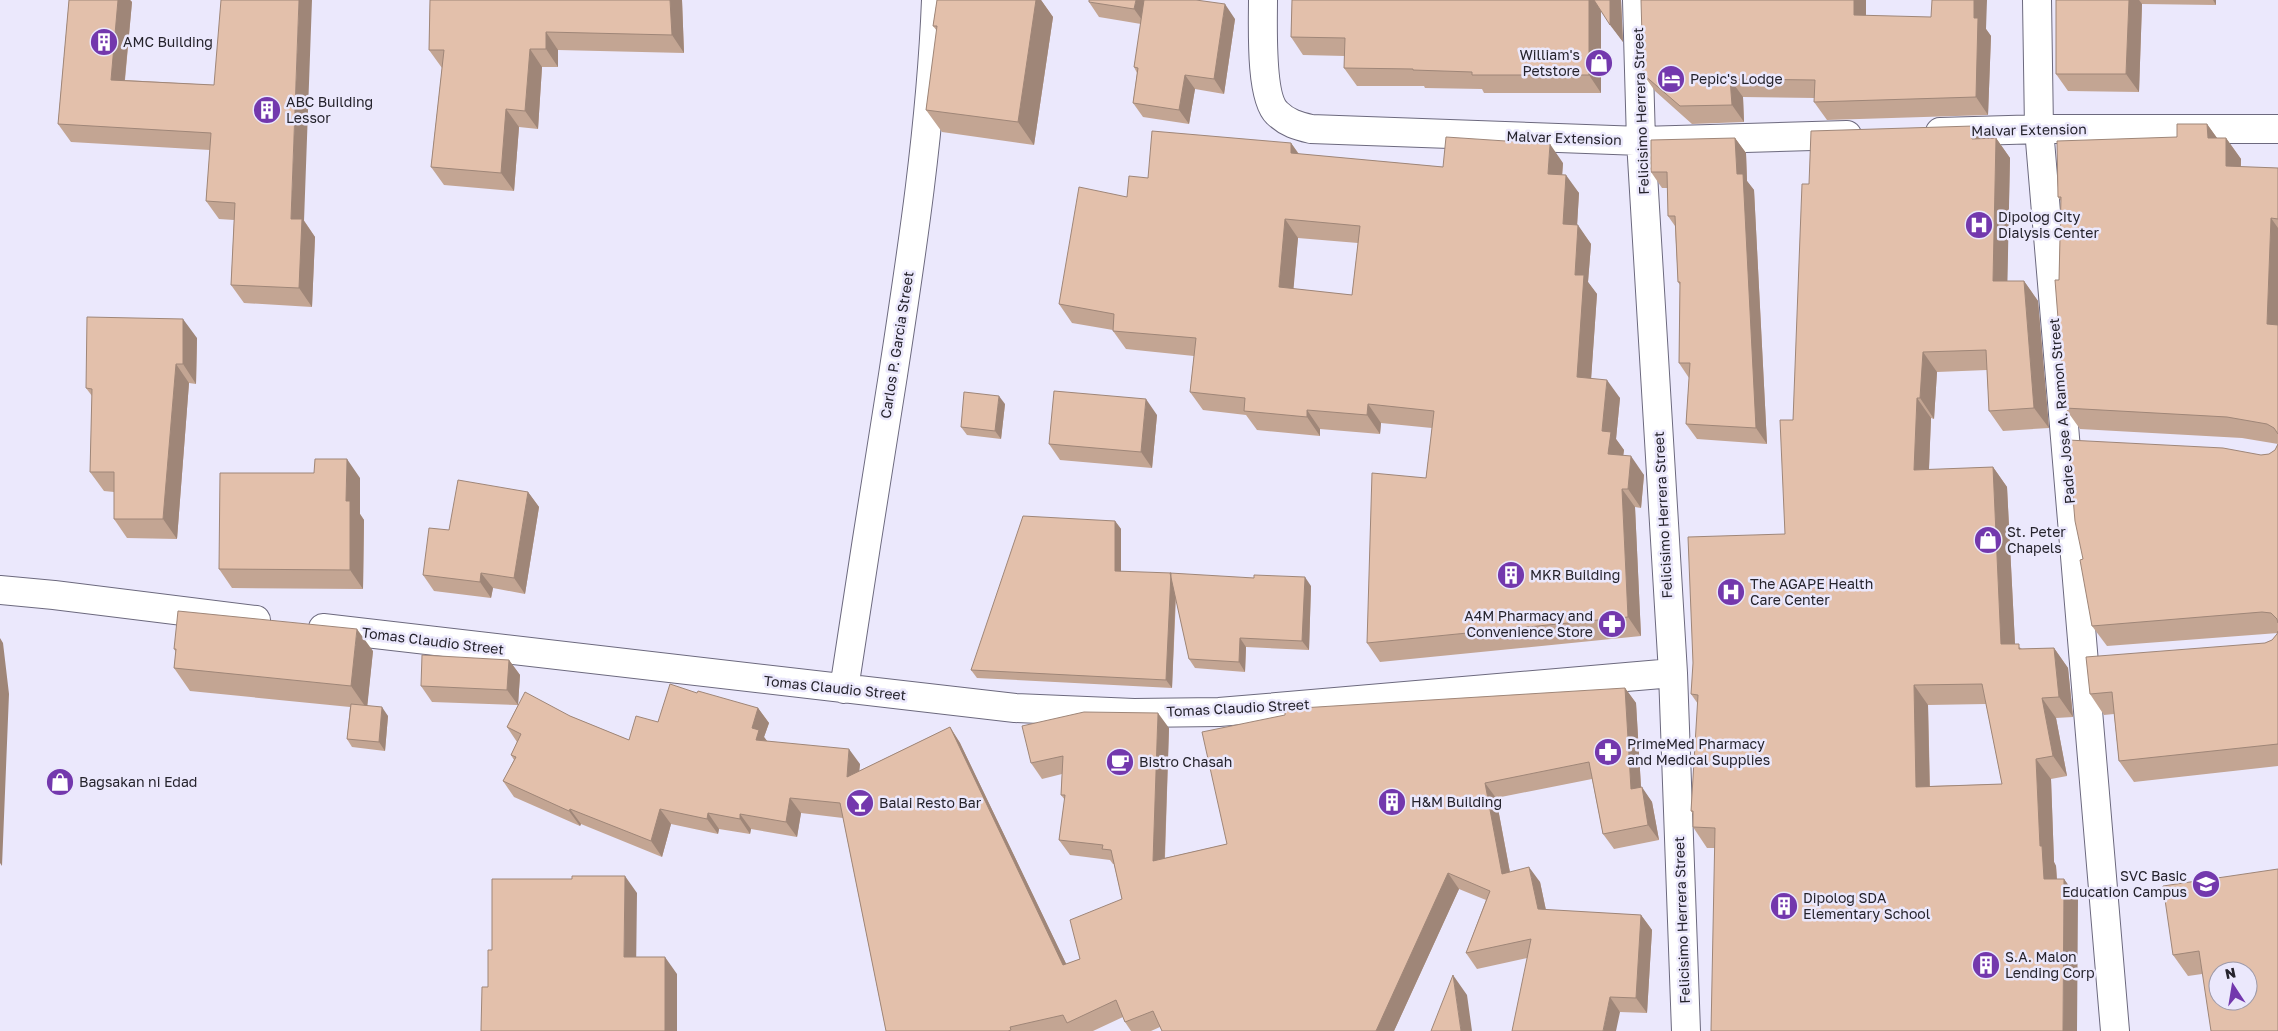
<svg xmlns="http://www.w3.org/2000/svg" width="2278" height="1031" font-family="'Golos Text',sans-serif">
<rect width="100%" height="100%" fill="#ebe8fc"/>
<g fill="none" stroke-linecap="round" stroke-linejoin="round">
<defs>
<path id="minor" d="M1263,0C1263,24 1260,97 1277,113C1287,123 1298,126 1311,129L1641,141L1847,135
M1637,0L1641,141L1673,673L1686,1031
M2037,0L2039,129L2115,1031
M1940,132L2039,129H2278
M0,590L54,595L256,620
M323,628L1015,708L1134,713L1219,712L1673,673
M844,689C860,584 876,480 893,375C912,251 931,126 936,0"/>
</defs>
<use href="#minor" stroke="#6c697e" stroke-width="30"/>
<use href="#minor" stroke="#fff" stroke-width="28"/>
</g>
<path fill="#c3a593" fill-rule="evenodd" d="M69,0H130L132,2L125,80L214,85L315,237L312,307L244,303L231,285L234,220L219,219L206,201L210,150L71,142L58,124Z
M430,0H682L684,53L558,50V67H542L538,129L519,127L514,191L444,185L431,167L442,68L429,50Z
M937,0H1041L1053,17L1034,145L942,132L926,110L937,31L933,26Z
M1292,0H1621L1623,42L1601,11V93H1484L1482,89L1425,88L1424,86H1357L1344,68L1345,56L1303,55L1291,37Z
M2056,0H2216V5L2142,4L2139,92L2068,91L2056,74Z
M1089,2L1235,19L1224,94L1195,89L1189,124L1143,117L1133,103L1137,73L1134,67L1141,24L1099,17Z
M1866,16L1986,29L1991,36L1988,115L1827,120L1814,102L1815,98L1743,97L1744,122L1692,124L1655,91L1643,74Z
M2207,124L2217,138H2226L2241,159V167L2278,168V766L2134,782L2119,761L2114,714L2104,715L2090,694L2265,643L2272,640L2277,634L2278,633L2107,646L2092,626L2083,559L2261,455L2269,454L2275,450L2278,444L2242,438L2080,429L2065,408L2059,280L2061,201L2058,197L2177,137Z
M1973,126L1981,138H1996L2010,158L2007,281H2024L2038,301L2049,428L2003,431L1989,411L1987,370L1937,372L1934,419L1931,418L1929,470L1993,467L2007,487L2015,644L2022,649L2054,648L2068,668L2073,717L2056,718L2067,776L2051,779L2054,862L2056,866L2057,879H2064L2078,899L1715,848H1707L1693,827V814L1691,811L1698,704L1691,694L1785,534L1793,420L1809,184ZM1986,704L2002,784L1930,786L1928,705Z
M1735,138L1746,153L1747,181L1754,190L1767,444L1697,439L1686,424L1689,378L1679,363L1680,285L1678,282L1675,226L1668,216V188H1662L1651,172Z
M1291,143L1299,154L1443,167L1563,163L1562,175L1579,193L1577,225L1591,244L1588,282L1597,294L1591,378L1620,398L1616,439L1624,450L1623,456L1644,475L1641,508L1635,507L1641,636L1380,662L1367,643L1426,478L1432,428L1381,423L1380,434L1320,429V436L1257,430L1246,415L1203,410L1190,392L1194,356L1126,349L1113,331V330L1072,323L1059,304L1127,197L1148,178ZM1298,238L1358,243L1352,295L1293,289Z
M197,338L196,384L189,383L177,539L127,538L114,519V492L104,491L90,472L92,396L86,388Z
M1005,404L1001,439L967,435L961,427Z
M1157,415L1152,468L1060,460L1049,444Z
M360,478V514L364,520L363,589L232,588L219,569Z
M528,492L539,507L525,594L493,588L491,598L434,591L423,575L449,530Z
M1115,521L1121,529V571L1311,586L1309,650L1246,647L1245,672L1195,668L1189,659L1176,598L1172,688L977,678L971,670Z
M174,649L373,651L367,706L388,716L385,751L352,747L347,739L350,707L190,691L174,668L176,652Z
M509,660L520,675L518,705L570,716L629,740L658,722L697,693L758,708L769,723L764,737L767,741L860,764L859,771L950,727L960,743L1066,964L1080,959L1122,899L1114,864H1113L1110,860L1070,855L1059,840L1065,800L1061,795L1062,774L1042,779L1031,763L1169,728L1165,858L1227,844L1625,688L1636,703L1641,787L1652,802L1659,840L1614,849L1603,834L1592,779L1496,798L1510,872L1540,882L1546,910L1641,915L1652,930L1647,1013L1620,1012L1527,958L1477,969L1466,953L1486,900L1459,889L1394,1031H1162L1160,1027L1151,1031H1131L1125,1022L1123,1017L1093,1031H886L843,818L801,813L797,837L751,829L750,834L719,829L718,834L671,824L662,857L581,824L580,826L514,797L503,781L514,760L511,755L517,742L507,727L518,705L432,702L421,686Z
M2278,869L2202,974L2188,976L2173,955Z"/>
<path fill="#9f8678" d="M118,0H130L132,2L123,98L111,80Z
M299,0H312L304,221L315,237L312,307L299,288L291,219Z
M670,0H682L684,53L672,35Z
M1036,0H1041L1053,17L1034,145L1018,122Z
M1136,0H1149L1145,24L1134,9Z
M1589,0H1594L1601,10V93L1589,75Z
M1610,0H1621L1623,42L1610,25Z
M1854,0H1866V33L1854,15Z
M1974,0H1987L1986,29L1991,36L1988,115L1976,97L1974,18Z
M2129,0H2139L2142,4L2139,92L2126,74Z
M2213,0H2216V5Z
M1225,4L1235,19L1224,94L1214,79Z
M546,32L558,50V67L546,49Z
M530,49L542,67L538,129L525,111Z
M1185,75L1195,89L1189,124L1179,110Z
M1730,79L1743,97L1744,122L1732,105Z
M506,109L519,127L514,191L501,173Z
M2207,124L2222,145L2208,138Z
M1973,126L1987,146L1972,139Z
M1735,138L1746,153L1747,181L1754,190L1767,444L1756,428L1737,174Z
M1996,138L2010,158L2007,301L1993,281Z
M2226,138L2241,159L2240,187L2226,166Z
M1291,143L1304,162L1291,153Z
M1550,144L1563,163L1561,192L1548,174Z
M1566,175L1579,193L1576,243L1563,224Z
M2271,218L2278,228V339L2267,324Z
M1285,219L1298,238L1292,306L1279,287Z
M1578,225L1591,244L1588,282L1597,294L1590,395L1577,377L1575,275Z
M2024,281L2038,301L2049,428L2034,408Z
M183,319L197,338L196,384L183,364Z
M1923,352L1937,372L1934,419L1920,398Z
M176,364L189,383L177,539L163,519Z
M1607,380L1620,398L1616,439L1624,450L1621,472L1608,454L1602,431Z
M999,396L1005,404L1001,439L995,431Z
M1917,398L1931,418L1928,491L1914,470Z
M1146,399L1157,415L1152,468L1141,452Z
M1368,404L1381,423L1380,434L1367,415Z
M1307,410L1320,429V436L1307,417Z
M1631,456L1644,475L1641,508L1628,489Z
M347,459L360,478V514L364,520L363,589L350,570L346,501Z
M1993,467L2007,487L2016,664L2001,644Z
M1622,489L1635,507L1641,636L1628,617Z
M528,492L539,507L525,594L514,578Z
M1115,521L1121,529V579L1115,571Z
M481,573L493,588L491,598L480,582Z
M1171,573L1176,582L1172,688L1166,680Z
M1305,577L1311,586L1309,650L1302,641Z
M357,629L373,651L367,709L351,686Z
M0,638L3,643L9,694L2,866L0,863Z
M1240,638L1246,647L1245,672L1239,662Z
M2054,648L2068,668L2073,717L2059,697Z
M509,660L520,675L518,705L507,690Z
M1914,685L1928,705L1930,807L1916,787Z
M1625,688L1636,703L1642,804L1631,789Z
M2042,698L2056,718L2067,776L2053,756Z
M382,707L388,716L385,751L379,742Z
M758,708L769,723L764,737L770,745L756,740L752,728Z
M1158,713L1169,728L1164,876L1153,861Z
M950,727L960,743L1074,980L1063,965Z
M849,749L860,764L857,793L847,777Z
M2036,759L2051,779L2054,862L2056,866L2058,899L2044,879L2040,846Z
M1485,783L1496,798L1513,889L1502,874Z
M1642,787L1652,802L1659,840L1648,825Z
M790,798L801,813L797,837L786,822Z
M570,809L581,824L580,826L569,811Z
M660,809L671,824L662,857L651,841Z
M708,813L719,829L718,834L707,819Z
M740,814L751,829L750,834L740,819Z
M1529,867L1540,882L1549,925L1538,909Z
M1448,873L1459,889L1394,1031H1376Z
M625,876L637,893L636,974L624,957Z
M2064,879L2078,899L2077,1031H2063Z
M1641,915L1652,930L1647,1013L1636,998Z
M665,957L677,974V1031H665Z
M1453,975L1467,995L1472,1031H1461Z
M1610,997L1620,1012L1616,1031H1603Z"/>
<path fill="#e3c0ab" stroke="#9f8678" fill-rule="evenodd" d="M69,0H118L111,80L214,85L221,0H299L291,219H302L299,288L231,285L235,203L206,201L211,133L58,124Z
M430,0H670L672,35L546,32V49H530L525,111L506,109L501,173L431,167L444,50H429Z
M937,0H1036L1018,122L926,110L937,26H933Z
M1089,0H1136L1134,9L1089,2Z
M1144,0H1196L1225,4L1214,79L1185,75L1179,110L1133,103L1138,68L1134,67Z
M1292,0H1589V75H1472V72L1413,70V69L1344,68L1345,38L1291,37Z
M1594,0H1610V25Z
M1641,0H1854V15L1931,17L1932,0H1974V18H1978L1976,97L1814,102L1815,80L1730,79L1732,105L1680,106L1643,74Z
M2056,0H2129L2126,74H2056Z
M2177,124H2207L2208,138H2226V166L2278,168V219L2271,218L2267,324L2278,325V434L2274,428L2267,424L2227,417L2065,408L2055,280H2059L2061,197H2058L2057,141L2177,137Z
M1973,126L1972,139L1996,138L1993,281H2024L2034,408L1989,411L1986,350L1923,352L1920,398H1917L1914,470L1993,467L2001,644H2019V649L2054,648L2059,697L2042,698L2053,756L2036,759L2040,846H2042L2044,879H2064L2063,1031H1711L1715,828L1693,827V811H1691L1698,695L1691,694L1693,663L1688,537L1785,534L1780,420H1793L1802,184H1809L1811,131ZM1982,684L2002,784L1916,787L1914,685Z
M1152,131L1291,143V153L1443,167L1446,137L1550,144L1548,174L1566,175L1563,224L1578,225L1575,275H1584L1577,377L1607,380L1602,431L1611,432L1608,454L1631,456L1628,489H1622L1628,617L1367,643L1372,473L1426,478L1434,411L1368,404L1367,415L1307,410V417L1244,411L1245,398L1190,392L1196,338L1113,331L1114,314L1059,304L1079,187L1127,197L1129,176L1148,178ZM1285,219L1360,226L1352,295L1279,287Z
M1735,138L1737,174H1743L1756,428L1686,424L1690,363H1679L1680,282H1678L1675,216H1668L1667,172H1651V140Z
M87,317L183,319V364H176L163,519H114V472H90L92,389L86,388Z
M1054,391L1146,399L1141,452L1049,444Z
M964,392L999,396L995,431L961,427Z
M2068,440L2223,448L2261,455L2269,454L2275,450L2278,444V623L2277,619L2271,613L2262,612L2092,626L2080,560L2083,559L2075,521Z
M315,459H347L346,501H350V570L219,569L220,473H314Z
M458,480L528,492L514,578L481,573L480,582L423,575L429,528L449,530Z
M1023,516L1115,521V571L1171,573L1166,680L971,670Z
M1170,573L1254,578V575L1305,577L1302,641L1240,638L1239,662L1189,659Z
M178,611L357,629L351,686L174,668L176,649H174Z
M2278,631V744L2119,761L2112,692L2090,694L2086,657L2265,643L2272,640L2277,634Z
M422,655L509,660L507,690L421,686Z
M670,684L697,693L698,691L758,708L752,728L759,730L756,740L849,749L847,777L950,727L1063,965L1080,959L1070,920L1122,899L1111,850L1102,849L1103,845L1059,840L1065,795H1061L1063,756L1031,763L1022,726L1084,712L1158,713L1153,861L1227,844L1202,732L1285,715V709L1625,688L1631,789L1642,787L1648,825L1603,834L1589,762L1485,783L1502,874L1529,867L1538,909L1641,915L1636,998L1610,997L1603,1031H1512L1531,939L1466,953L1490,891L1448,873L1376,1031H1162L1153,1011L1125,1022L1116,1000L1067,1023L1063,1015L1010,1027L1011,1030L1008,1031H886L840,803L790,798L786,822L740,814V819L708,813L707,819L660,809L651,841L570,809L569,811L503,781L516,757L511,755L521,734L507,727L525,692L570,716L629,740L636,716L658,722Z
M351,704L382,707L379,742L347,739Z
M2278,869V1031H2211L2199,951L2173,955L2163,886ZM2218,971H2248V1001H2218Z
M572,876H625L624,957H665V1031H481L482,987H488V950H492V879H572Z
M1453,975L1461,1031H1431Z"/>
<defs>
<symbol id="building-disc" viewBox="-11 -11 22 22"><circle r="9.5" fill="#7338ad" stroke="#ebe8fc"/><path d="M-4-6H4V6H1V3H-1V6H-4ZM-2.5-4.3h1.7v1.8h-1.7ZM.8-4.3h1.7v1.8H.8ZM-2.5-1h1.7V.8h-1.7ZM.8-1h1.7V.8H.8Z" fill="#fff"/></symbol>
<symbol id="shop-disc" viewBox="-11 -11 22 22"><circle r="9.5" fill="#7338ad" stroke="#ebe8fc"/><path d="M-5-2.5h2.3a2.7 3.5 0 0 1 5.4 0H5L5.5 6h-11ZM-1.5-2.5h3a1.5 2.3 0 0 0-3 0Z" fill="#fff"/></symbol>
<symbol id="hotel-disc" viewBox="-11 -11 22 22"><circle r="9.5" fill="#7338ad" stroke="#ebe8fc"/><path d="M-6-4.5h1.5V1H6V5H4.5V3h-9V5H-6ZM-4 0a1.8 1.8 0 1 1 3.6 0ZM.5 0V-2.5h3Q6-2.5 6 0Z" fill="#fff"/></symbol>
<symbol id="hospital-disc" viewBox="-11 -11 22 22"><circle r="9.5" fill="#7338ad" stroke="#ebe8fc"/><path d="M-5-5h3v3.5h4V-5h3V5h-3V1.5h-4V5h-3Z" fill="#fff"/></symbol>
<symbol id="pharmacy-disc" viewBox="-11 -11 22 22"><circle r="9.5" fill="#7338ad" stroke="#ebe8fc"/><path d="M-2-6h4v4h4v4h-4v4h-4v-4h-4v-4h4Z" fill="#fff"/></symbol>
<symbol id="cafe-disc" viewBox="-11 -11 22 22"><circle r="9.5" fill="#7338ad" stroke="#ebe8fc"/><path d="M-5.5-4.5H6V0H3Q3 3.5 0 3.5H-2.5Q-5.5 3.5-5.5 0ZM3-3.2v2h1.7v-2ZM-6 4.5H4V6H-6Z" fill="#fff"/></symbol>
<symbol id="bar-disc" viewBox="-11 -11 22 22"><circle r="9.5" fill="#7338ad" stroke="#ebe8fc"/><path d="M-6-5H6L.8 .8V4.5H3.5V6h-7V4.5H-.8V.8Z" fill="#fff"/></symbol>
<symbol id="school-disc" viewBox="-11 -11 22 22"><circle r="9.5" fill="#7338ad" stroke="#ebe8fc"/><path d="M0-5L7-2L0 1L-7-2ZM-4 1L0 2.5L4 1V4Q0 6-4 4Z" fill="#fff"/></symbol>
</defs>
<g fill-rule="evenodd">
<use href="#building-disc" x="88" y="26" width="32" height="32"/>
<use href="#shop-disc" x="1583" y="47" width="32" height="32"/>
<use href="#hotel-disc" x="1655" y="63" width="32" height="32"/>
<use href="#building-disc" x="251" y="94" width="32" height="32"/>
<use href="#hospital-disc" x="1963" y="209" width="32" height="32"/>
<use href="#shop-disc" x="1972" y="524" width="32" height="32"/>
<use href="#building-disc" x="1495" y="559" width="32" height="32"/>
<use href="#hospital-disc" x="1715" y="576" width="32" height="32"/>
<use href="#pharmacy-disc" x="1596" y="608" width="32" height="32"/>
<use href="#pharmacy-disc" x="1592" y="736" width="32" height="32"/>
<use href="#cafe-disc" x="1104" y="746" width="32" height="32"/>
<use href="#shop-disc" x="44" y="766" width="32" height="32"/>
<use href="#building-disc" x="1376" y="786" width="32" height="32"/>
<use href="#bar-disc" x="844" y="787" width="32" height="32"/>
<use href="#school-disc" x="2190" y="868" width="32" height="32"/>
<use href="#building-disc" x="1768" y="890" width="32" height="32"/>
<use href="#building-disc" x="1970" y="949" width="32" height="32"/>
</g>
<g text-anchor="middle" stroke-width="5" stroke-linejoin="round" paint-order="stroke">
<g font-size="14" fill="#25232c" stroke="#ebe8fc" text-anchor="start">
<text x="123" y="47">AMC Building</text>
<text x="1580" y="60" text-anchor="end">William's<tspan x="1580" dy="16">Petstore</tspan></text>
<text x="1690" y="84">Pepic's Lodge</text>
<text x="286" y="107">ABC Building<tspan x="286" dy="16">Lessor</tspan></text>
<text x="1998" y="222">Dipolog City<tspan x="1998" dy="16">Dialysis Center</tspan></text>
<text x="2007" y="537">St. Peter<tspan x="2007" dy="16">Chapels</tspan></text>
<text x="1530" y="580">MKR Building</text>
<text x="1750" y="589">The AGAPE Health<tspan x="1750" dy="16">Care Center</tspan></text>
<text x="1593" y="621" text-anchor="end">A4M Pharmacy and<tspan x="1593" dy="16">Convenience Store</tspan></text>
<text x="1627" y="749">PrimeMed Pharmacy<tspan x="1627" dy="16">and Medical Supplies</tspan></text>
<text x="1139" y="767">Bistro Chasah</text>
<text x="79" y="787">Bagsakan ni Edad</text>
<text x="1411" y="807">H&amp;M Building</text>
<text x="879" y="808">Balai Resto Bar</text>
<text x="2187" y="881" text-anchor="end">SVC Basic<tspan x="2187" dy="16">Education Campus</tspan></text>
<text x="1803" y="903">Dipolog SDA<tspan x="1803" dy="16">Elementary School</tspan></text>
<text x="2005" y="962">S.A. Malon<tspan x="2005" dy="16">Lending Corp</tspan></text>
</g>
<g font-size="14" fill="#25232c" stroke="#ebe8fc">
<text transform="translate(1641 111) rotate(-92)" y="5">Felicisimo Herrera Street</text>
<text transform="translate(2029 130) rotate(-1)" y="5">Malvar Extension</text>
<text transform="translate(1564 138) rotate(2)" y="5">Malvar Extension</text>
<text transform="translate(897 345) rotate(-81)" y="5">Carlos P. Garcia Street</text>
<text transform="translate(2062 411) rotate(-95)" y="5">Padre Jose A. Ramon Street</text>
<text transform="translate(1663 515) rotate(-93)" y="5">Felicisimo Herrera Street</text>
<text transform="translate(433 641) rotate(7)" y="5">Tomas Claudio Street</text>
<text transform="translate(835 688) rotate(6)" y="5">Tomas Claudio Street</text>
<text transform="translate(1238 708) rotate(-3)" y="5">Tomas Claudio Street</text>
<text transform="translate(1682 920) rotate(-92)" y="5">Felicisimo Herrera Street</text>
</g>
</g>
<g transform="translate(2233 986) rotate(348)"><circle r="24" fill="#ebe8fc" stroke="#9c99a9"/>
<path d="M0-4L9 19L0 12L-9 19Z" fill="#7338ad"/>
<text y="-8" font-size="14" font-weight="bold" text-anchor="middle" fill="#25232c">N</text>
</g>
</svg>
